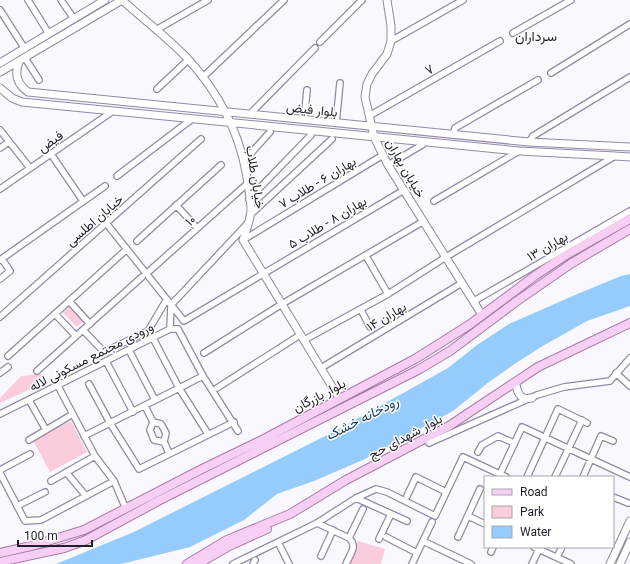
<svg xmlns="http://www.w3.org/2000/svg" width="630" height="564" font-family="Roboto,Vazirmatn,sans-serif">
<rect width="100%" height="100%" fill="#faf8ff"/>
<path fill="#fbcddc" d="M69,307L83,321L77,327L63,313Z
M44,374L46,382L0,403V398L21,376Z
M71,421L87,452L50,472L33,440Z
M358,541L385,549L381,564H349Z"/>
<path fill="#95ccfb" d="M630,274V306L587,321L541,347L513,365L489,382L453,411L365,459L314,481L277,494L244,520L190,547L121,564H56L134,532L335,431L448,368L477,345L509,324L575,295L621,276Z"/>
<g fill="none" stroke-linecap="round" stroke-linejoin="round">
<defs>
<path id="street" d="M28,0L49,34
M61,0L74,19
M0,10L25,49
M156,30L208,0
M513,33L571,0
M391,41L463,0
M320,42L362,0
M25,58L39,80
M551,73L630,24
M203,77L284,0
M157,89L188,60
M250,114L315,48
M369,116L500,41
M304,120L307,90
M336,123L340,83
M0,130L30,168
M453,135L455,128L538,80
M529,142L533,136L630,77
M0,148L9,142
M51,154L83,201
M244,161L270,132
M388,165L422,145
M117,176L192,119
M0,189L113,111
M249,199L311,135
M434,201L519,151
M176,205L197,228
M250,215L332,139
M106,223L184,321L404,190
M243,240L383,155
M137,241L221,165
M366,256L388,294
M0,260L105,186
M146,274L248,183
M0,279L10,271L2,259
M69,301L90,324
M474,301L630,211
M361,310L370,327
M55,314L76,336
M0,317L201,139
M170,329H178L203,376L238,431
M83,330L104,352L148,331L167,299
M153,338L179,388L208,434
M304,340L388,294L446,257L615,156
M129,350L155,400
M204,353L282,304L424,221
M8,356L127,249
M106,361L133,412
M321,368L462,283
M37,371L142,277
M0,373L8,367
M616,373L630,386
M89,384L110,423L139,469L234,422
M58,386L95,456L114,481L126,509
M217,388L300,335
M29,400L46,430
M145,406L153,422L150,430L154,440L164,442
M0,414L170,329L171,305L248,223
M153,422L161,424L166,433L164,442L169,453
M84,436L203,376
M29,440L73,414
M429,443L537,395L564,387L610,381L630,358
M478,452L482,445L498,436L514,443
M0,470L30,454
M66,472L86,496
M0,473L25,521L41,520L114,481
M500,474L522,427L630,477
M527,477L558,409L587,423
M555,477L582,420
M583,477L601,436L613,441
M51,481L95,456
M407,496L416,477L446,492
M613,497L628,503
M356,498L407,521
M17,506L45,492
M468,516L485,524
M317,523L349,538C358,546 350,554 346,564
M386,537L417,553
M458,537L480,489
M349,538L363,509
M379,539L391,514
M423,541L471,564
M278,542L289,564
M534,547L571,564
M491,552L493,547
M321,556L333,530
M557,557L562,547
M233,564L317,523L356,498L376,489L387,492L435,516L463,457L506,477
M253,564L255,560
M412,564L432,522
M532,564L539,549"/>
<path id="secondary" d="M122,0C144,20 168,38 188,59C217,91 238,129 246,172C248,184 251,198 251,211C250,221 246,231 243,240L339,398
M387,0L391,26V41L387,54L372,74L367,84L365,97L374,137L388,165L482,315
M19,62C14,74 17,84 28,92L529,142L630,147
M0,63L105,0
M0,72L122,0
M0,88L12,98L22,102L519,151L615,156L630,157
M516,385C518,395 521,400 532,398
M610,564L630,521
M620,564L630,542"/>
<path id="primary" d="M0,553L35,545L84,530L202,469L262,440L415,359L469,325L536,275L566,255L630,219
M0,562L64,548L86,540L158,501L418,370L450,351L517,301L572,263L630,229
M187,564L227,540L290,514L346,480L449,426L538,367L630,323
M198,564L229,546L267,529"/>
</defs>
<use href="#street" stroke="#9388a7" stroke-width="8"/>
<use href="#secondary" stroke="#9388a7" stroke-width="9"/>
<use href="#primary" stroke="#a97ca8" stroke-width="10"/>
<use href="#street" stroke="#fff" stroke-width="5.5"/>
<use href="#secondary" stroke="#fff" stroke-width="7"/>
<use href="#primary" stroke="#f7cff4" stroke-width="8"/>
</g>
<g text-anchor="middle" stroke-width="3" stroke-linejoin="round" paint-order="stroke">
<g font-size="13" fill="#221e2a" stroke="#fff">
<text transform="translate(429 69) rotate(-30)" y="5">۷</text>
<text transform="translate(312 109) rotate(6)" y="5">بلوار فیض</text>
<text transform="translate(50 141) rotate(-35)" y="5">فیض</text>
<text transform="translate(406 168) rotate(60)" y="5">خیابان بهاران</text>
<text transform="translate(256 177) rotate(81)" y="5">خیابان طلاب</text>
<text transform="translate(317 182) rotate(-31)" y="5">بهاران ۶ - طلاب ۷</text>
<text transform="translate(94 220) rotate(-41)" y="5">خيابان اطلسى</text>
<text transform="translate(190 220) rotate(-42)" y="5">۱۰</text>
<text transform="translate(327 222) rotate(-31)" y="5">بهاران ۸ - طلاب ۵</text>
<text transform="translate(547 246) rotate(-30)" y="5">بهاران ۱۳</text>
<text transform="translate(386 316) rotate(-31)" y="5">بهاران ۱۴</text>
<text transform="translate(91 356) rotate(-27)" y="5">ورودی مجتمع مسکونی لاله</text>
<text transform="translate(319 395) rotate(-28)" y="5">بلوار بازرگان</text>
<text transform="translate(405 436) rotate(-28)" y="5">بلوار شهدای حج</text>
</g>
<g font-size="14" fill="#221e2a" stroke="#fff">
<text x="536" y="41">سرداران</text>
</g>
<g font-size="14" font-style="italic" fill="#123b59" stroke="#fff">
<text transform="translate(362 418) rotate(-27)" y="5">رودخانه خشک</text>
</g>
</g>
<rect x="484" y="476" width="130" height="72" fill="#ffffff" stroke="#a7a5aa"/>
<rect x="492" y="489" width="20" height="6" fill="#f7cff4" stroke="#a7a5aa"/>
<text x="520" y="496" font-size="12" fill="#221e2a">Road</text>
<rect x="492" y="506" width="20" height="12" fill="#fbcddc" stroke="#a7a5aa"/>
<text x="520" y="516" font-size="12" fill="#221e2a">Park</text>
<rect x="492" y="526" width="20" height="12" fill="#95ccfb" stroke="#a7a5aa"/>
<text x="520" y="536" font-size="12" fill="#221e2a">Water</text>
<path d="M18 540v6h74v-6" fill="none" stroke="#221e2a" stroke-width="2"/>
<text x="24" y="540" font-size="12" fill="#221e2a" stroke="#ffffff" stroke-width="3" paint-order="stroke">100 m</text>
</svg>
